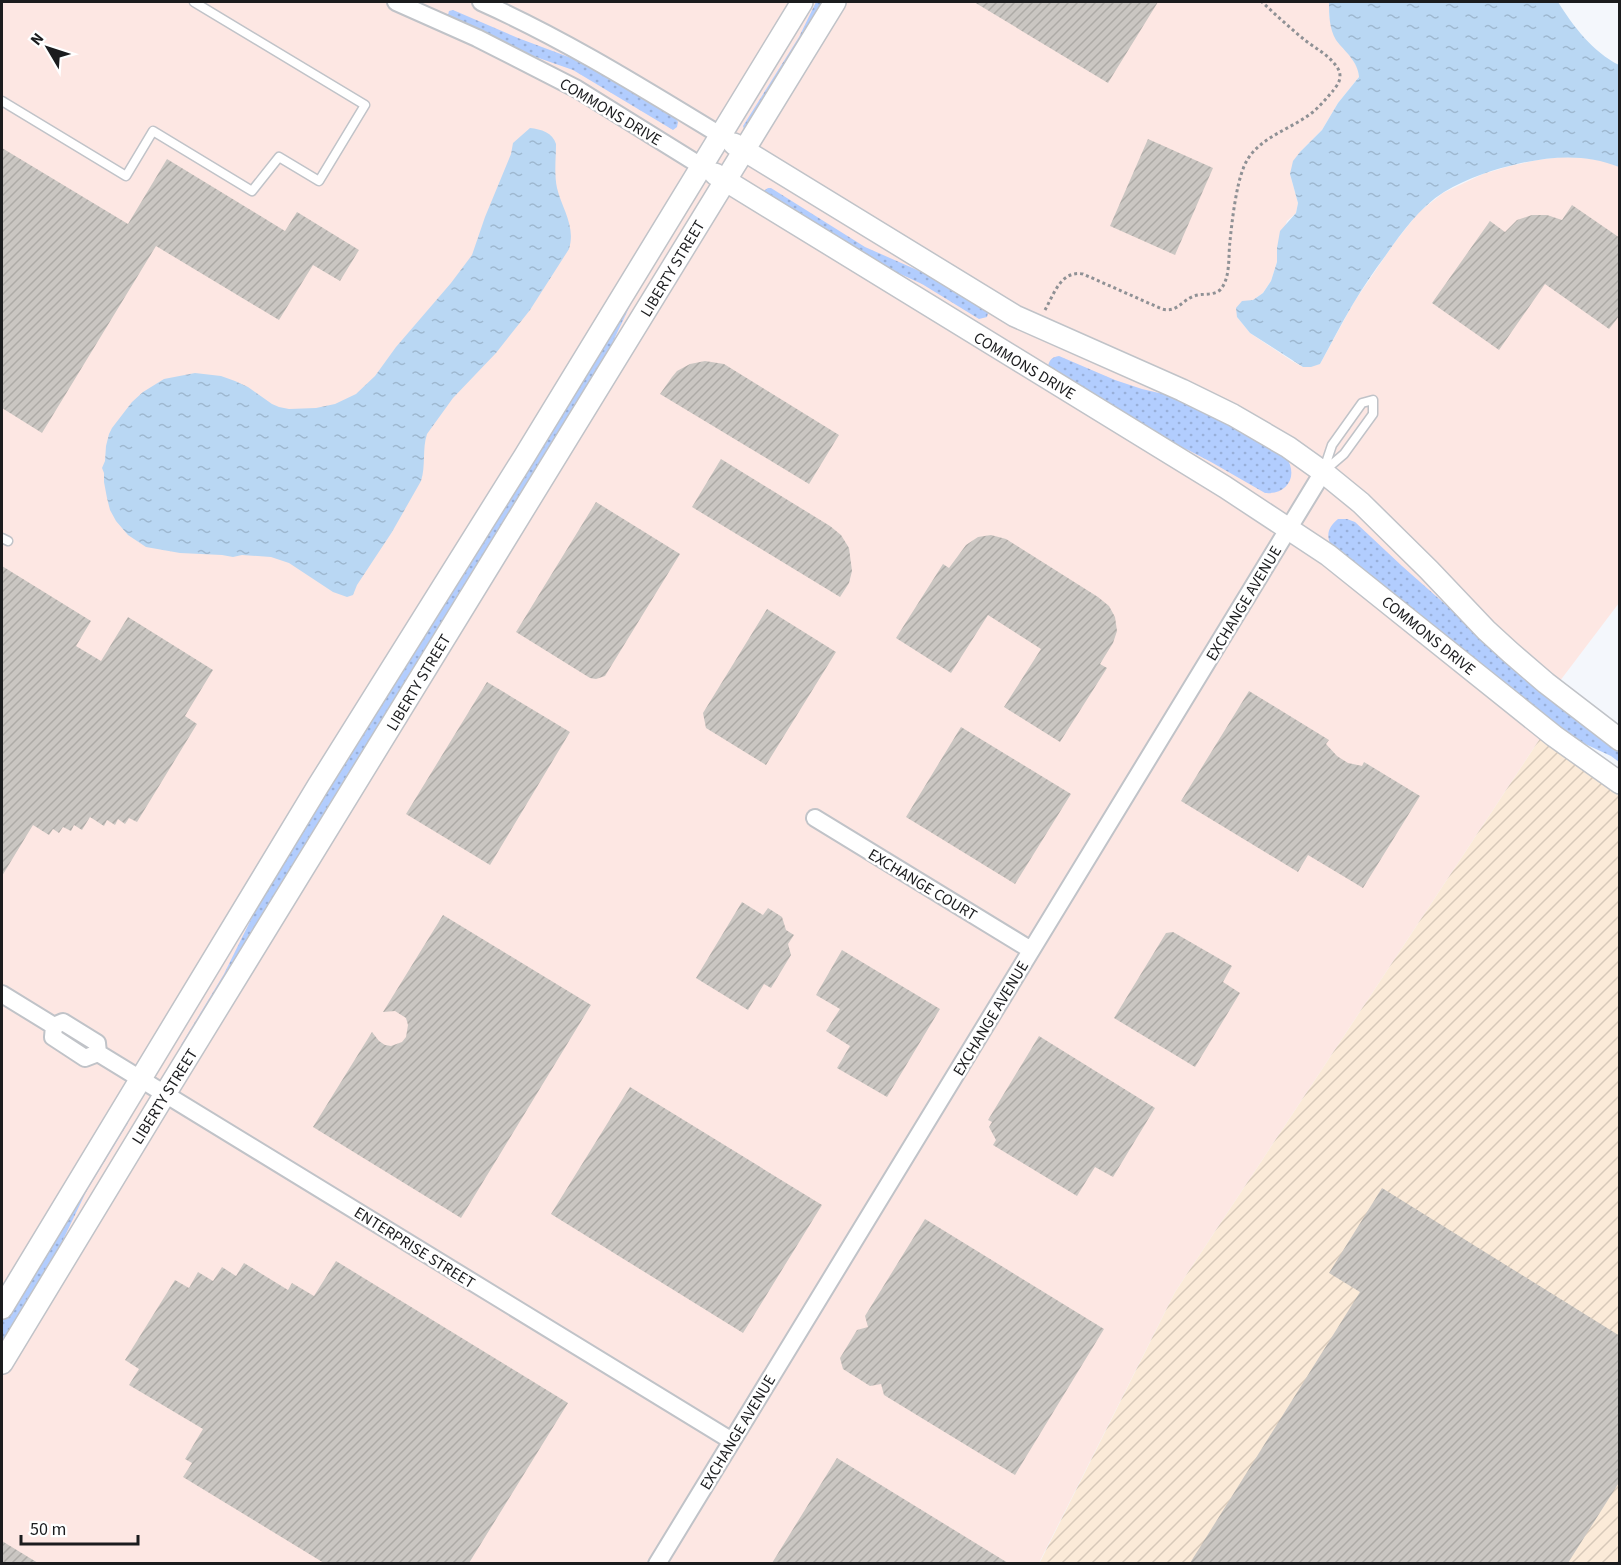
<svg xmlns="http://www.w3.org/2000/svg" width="1621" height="1565" font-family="'Source Sans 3',sans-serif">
<defs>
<pattern id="industrial-furrows" width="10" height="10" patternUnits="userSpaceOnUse" patternTransform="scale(1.5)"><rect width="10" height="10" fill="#fbead8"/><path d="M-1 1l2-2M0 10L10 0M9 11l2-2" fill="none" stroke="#d7c8b9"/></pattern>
<pattern id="grass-dots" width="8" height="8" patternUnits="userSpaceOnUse" patternTransform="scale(1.5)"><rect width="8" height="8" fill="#b2cdfe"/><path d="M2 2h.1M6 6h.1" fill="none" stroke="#98afd9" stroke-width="1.8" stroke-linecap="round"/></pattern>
<pattern id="water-ripples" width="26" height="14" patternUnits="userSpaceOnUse" patternTransform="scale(1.5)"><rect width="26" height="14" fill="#b9d7f3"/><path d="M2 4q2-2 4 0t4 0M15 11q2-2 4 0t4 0" fill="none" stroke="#9eb8d0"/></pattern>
<pattern id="building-hatch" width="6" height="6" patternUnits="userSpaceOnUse" patternTransform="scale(1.5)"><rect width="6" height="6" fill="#cac6c2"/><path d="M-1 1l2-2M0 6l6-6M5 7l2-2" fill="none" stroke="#adaaa6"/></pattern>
</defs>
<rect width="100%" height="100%" fill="#f4f7fc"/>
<path fill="#fde7e3" d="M2,2H1329V17L1358,69L1359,77L1338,103L1322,130L1300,152L1290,174L1298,203L1296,213L1287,221L1277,248V262L1271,281L1263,293L1253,300L1237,317L1250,333L1292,361L1303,367L1320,364L1354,302L1395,242L1419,212L1443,193L1483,174L1510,166L1537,160L1562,157L1584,158L1605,161L1619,167V603L1544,702L1541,737L1175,1292L1039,1563L2,1564Z"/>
<path fill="url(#industrial-furrows)" d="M1541,737L1619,796V1563L1039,1564L1175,1292Z"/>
<path fill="url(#grass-dots)" d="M816,2H825L747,129H744L743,126L799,37Z
M453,10L518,38L582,62L676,119L678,122L677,127L673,130L573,70L533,56L451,18L448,15L449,11Z
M768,188H771L865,247L924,273L986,310L988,313L987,317L979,319L922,284L859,255L763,194L765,190Z
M692,196L695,198L636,293L599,371L184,1049L181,1045L224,974L263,895Z
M1059,356L1115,380L1142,389L1176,397L1203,410L1286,457C1299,476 1287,495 1265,493L1211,462L1188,450L1162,440L1048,367C1049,360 1052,357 1059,356Z
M1338,519H1347L1355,522L1402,566L1560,706L1619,752V762L1611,756L1570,737L1331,546C1326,535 1328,527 1338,519Z
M125,1121L128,1123L86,1192L49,1269L2,1347V1322Z"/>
<path fill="url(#water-ripples)" d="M1329,2H1558C1573,26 1593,52 1619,65V167C1587,154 1555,156 1521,163C1495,169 1467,178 1444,192C1420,207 1402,232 1386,255C1374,271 1363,287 1353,304C1341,324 1331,344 1320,364L1311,367H1303L1250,333L1237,317L1236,308L1242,301L1253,300L1263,293L1271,281L1277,262V248L1280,231L1296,213L1298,203L1290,174L1293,161L1300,152L1322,130L1338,103L1359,77C1358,61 1345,52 1336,40C1329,28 1329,14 1329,2Z
M530,128C541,129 553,133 556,144C556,158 554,174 557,188C562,209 576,226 569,249L530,310L496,353L453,398L427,434C422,449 426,466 421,481L392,532L357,585L353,595L347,597L333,592L289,563L271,557L242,555L233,557L222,555L180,553L146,547L128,535L116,521L110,510L107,498L104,482V473L102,468L105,461L106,446L109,434L112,428L132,402L143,392L164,379L195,373L221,376L235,381L248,387L272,404L279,407L289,409L316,408L335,404L356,394L375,376L396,347L451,283L472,255L485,217L511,154L513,143Z"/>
<path fill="url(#building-hatch)" d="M974,2H1158L1108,83Z
M1148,139L1213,168L1175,255L1110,226Z
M2,148L128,224L167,159L285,231L297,212L359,250L340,281L313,265L279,320L156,246L42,433L2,408Z
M1572,205L1620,238V315L1609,329L1545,284L1499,350L1432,303L1490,221L1505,232L1517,220L1532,215H1547L1562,220Z
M705,361L724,364L839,435L809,484L660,394L672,377L677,371L690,364Z
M721,459L830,526L841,535L849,548L852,571L849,583L840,597L692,507Z
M596,502L680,554L605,676L596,679L590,678L516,632Z
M991,535L1006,539L1098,597L1109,606L1115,617L1117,631L1113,643L1100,664L1107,668L1060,742L1004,707L1041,649L988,615L951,673L896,638L943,564L949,568L966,545L978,537Z
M2,566L91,621L76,646L101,661L128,617L213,670L185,716L197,724L137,822L129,818L125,824L118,819L115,825L107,820L104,826L90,817L82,830L74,825L71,831L63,827L59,833L53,829L49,835L33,825L2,876Z
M767,609L836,652L766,765L706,728L703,713Z
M487,682L570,732L490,865L406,814Z
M1249,691L1329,740L1326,744L1337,756L1348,763L1353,764L1362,766L1364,762L1420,796L1363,888L1308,855L1298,872L1181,801Z
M961,727L1071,794L1015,884L906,817Z
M742,902L763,915L768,908L782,917L786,930L794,935L788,944L791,955L771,988L764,984L748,1010L696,978Z
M443,915L591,1005L461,1218L313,1127L372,1032L379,1041L385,1045L391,1046L402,1042L406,1037L408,1025L406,1018L395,1011L383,1012Z
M1173,932L1232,966L1223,982L1240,993L1195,1067L1114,1018L1166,933Z
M842,950L940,1009L887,1097L837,1068L850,1046L826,1031L840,1009L816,995Z
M1039,1036L1155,1108L1113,1177L1095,1167L1077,1196L993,1145L996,1140L989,1127L992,1122L988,1120Z
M630,1087L822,1205L743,1333L551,1214Z
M1382,1188L1620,1336V1481L1568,1563H1190L1360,1292L1329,1273Z
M925,1219L1104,1329L1015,1475L884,1395L881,1384L870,1386L843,1369L840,1358L857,1330L868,1327L865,1316Z
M336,1261L568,1403L469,1563H324L183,1477L192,1463L185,1459L203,1429L129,1385L139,1369L125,1360L175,1280L189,1288L198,1272L213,1281L222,1267L236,1276L244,1263L288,1290L292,1283L314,1296Z
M837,1458L1008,1563H772Z
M2,1541L38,1563H2Z"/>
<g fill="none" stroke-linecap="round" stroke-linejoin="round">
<defs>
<path id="service" d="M2,101L126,176L153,131L252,191L279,157L319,181L365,105L194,2
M1373,400V414L1344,454L1323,472L1332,445L1362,403Z
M2,538L8,541"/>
<path id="minor" d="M396,2L477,38L577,89L701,166
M481,2C566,40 641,87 720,135
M815,818L1031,950
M2,994L54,1026
M54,1026L53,1037L85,1058L98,1053
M54,1026L63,1022L97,1043L98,1053
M98,1053L732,1441
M657,1564L1323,472"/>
<path id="tertiary" d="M734,144L1015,316L1182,390L1233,415L1288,447L1323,472L1361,503L1429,570L1486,630L1510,652L1546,683L1620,740
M715,174L1225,487L1328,555L1554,736L1620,783
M2,1308L318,786L524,457L802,2
M2,1363L165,1094L835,2"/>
</defs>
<use href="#service" stroke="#c0c3c8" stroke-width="11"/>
<use href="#minor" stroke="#c0c3c8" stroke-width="20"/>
<use href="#tertiary" stroke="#c0c3c8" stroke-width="24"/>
<path stroke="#8f9195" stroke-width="3" stroke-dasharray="3 3" stroke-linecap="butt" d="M1045,310C1054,294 1061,270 1083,274L1162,309C1177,313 1181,301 1194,296C1202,293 1213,296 1220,290C1231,278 1228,256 1230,241C1232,221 1236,187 1243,169C1254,138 1289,131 1313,112C1320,106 1326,99 1332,92C1335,88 1340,83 1340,76C1340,70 1336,65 1332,61C1325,53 1315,48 1306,41C1291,29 1276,15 1262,2"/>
<use href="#service" stroke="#fff" stroke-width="8"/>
<use href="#minor" stroke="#fff" stroke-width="16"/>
<use href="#tertiary" stroke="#fff" stroke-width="21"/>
</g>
<g text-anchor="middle" stroke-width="5" stroke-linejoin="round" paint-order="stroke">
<g font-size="16" fill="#1b1c1e" stroke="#fff">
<text transform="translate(611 111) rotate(31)" y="6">COMMONS DRIVE</text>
<text transform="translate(672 268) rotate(-59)" y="6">LIBERTY STREET</text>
<text transform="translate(1025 365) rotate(31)" y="6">COMMONS DRIVE</text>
<text transform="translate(1243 603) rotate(-59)" y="6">EXCHANGE AVENUE</text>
<text transform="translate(1429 635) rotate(39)" y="6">COMMONS DRIVE</text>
<text transform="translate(418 682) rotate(-59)" y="6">LIBERTY STREET</text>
<text transform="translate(923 884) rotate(31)" y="6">EXCHANGE COURT</text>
<text transform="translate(990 1018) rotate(-59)" y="6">EXCHANGE AVENUE</text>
<text transform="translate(164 1096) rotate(-58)" y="6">LIBERTY STREET</text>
<text transform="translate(415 1247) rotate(32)" y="6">ENTERPRISE STREET</text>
<text transform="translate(737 1432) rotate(-59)" y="6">EXCHANGE AVENUE</text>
</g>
</g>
<rect width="1621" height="1565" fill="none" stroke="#1b1c1e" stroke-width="6"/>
<g transform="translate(48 48) rotate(309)" stroke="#ffffff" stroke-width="4.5" paint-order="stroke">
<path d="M0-4.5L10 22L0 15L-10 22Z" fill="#1b1c1e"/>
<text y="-9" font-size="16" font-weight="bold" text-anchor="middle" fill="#1b1c1e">N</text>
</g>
<path d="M21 1535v9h117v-9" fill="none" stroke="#1b1c1e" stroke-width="3"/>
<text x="30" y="1535" font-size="18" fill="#1b1c1e" stroke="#ffffff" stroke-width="4.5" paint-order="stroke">50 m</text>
</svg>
